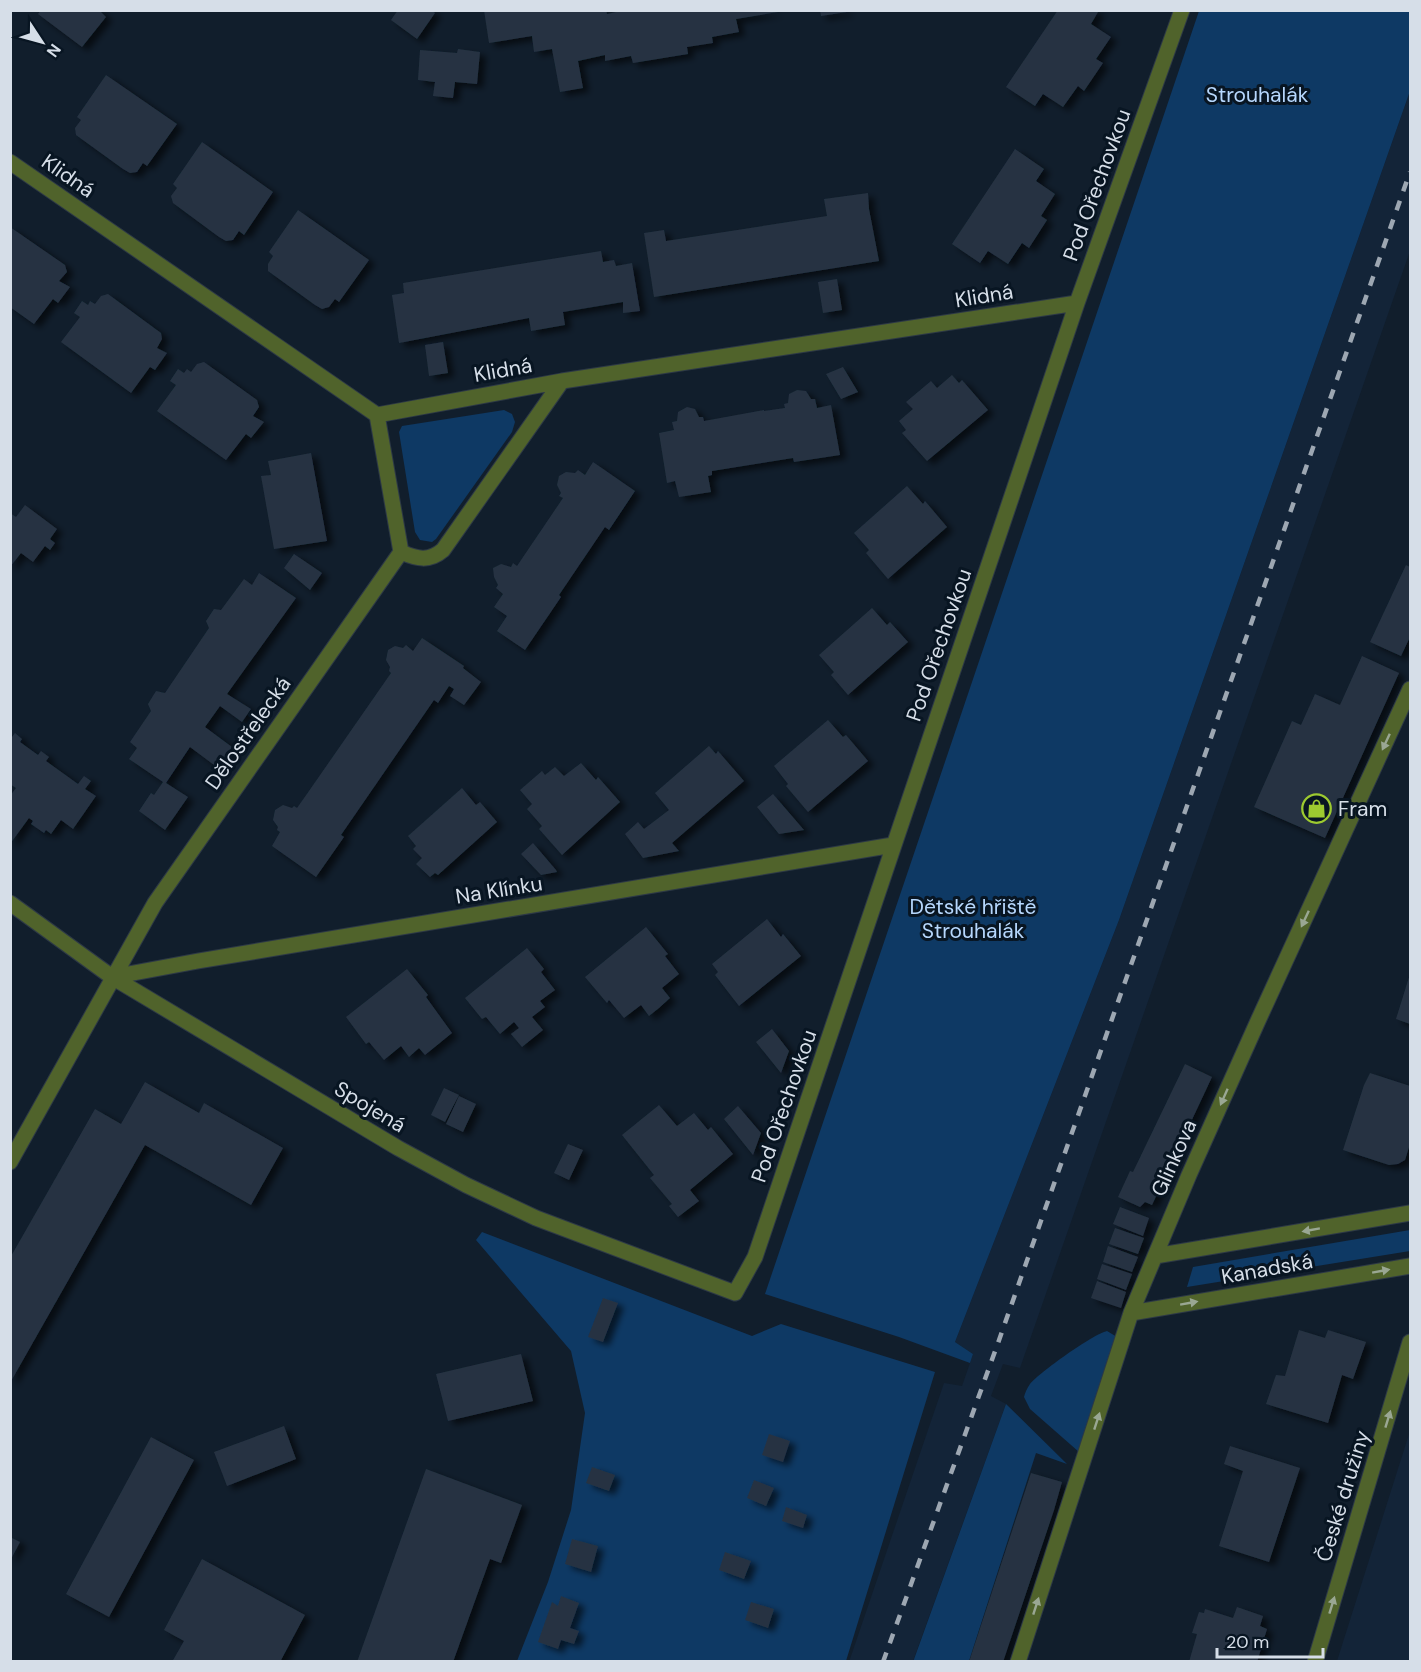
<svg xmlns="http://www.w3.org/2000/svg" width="1421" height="1672" font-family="'DM Sans',sans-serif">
<defs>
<filter id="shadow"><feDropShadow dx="6" dy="4" stdDeviation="3" flood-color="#0009"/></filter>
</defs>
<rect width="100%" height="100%" fill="#111e2c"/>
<path fill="#132438" d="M1410,91V251L1020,1368L1003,1364L991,1396L1006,1404L913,1661L849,1662L944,1383L962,1386L970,1363L973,1354L955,1342L1119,920Z
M1410,1431V1661H1337Z"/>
<path fill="#0e3964" d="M1199,11H1410V91L1119,920L955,1342L973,1354L970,1363L899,1337L765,1294Z
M504,410L512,414L515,422L512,432L436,539L432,542L420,540L415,532L399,432L402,426Z
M1410,1230V1251L1187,1287L1193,1267Z
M482,1232L752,1336L781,1324L935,1372L846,1661H517L548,1582L571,1510L585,1413L571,1351L476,1240Z
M1107,1331L1117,1337L1079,1452L1030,1409L1024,1397C1025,1393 1027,1388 1030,1384C1039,1373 1093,1334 1107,1331Z
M1006,1404L1067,1464L1036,1453L969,1661L913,1662Z"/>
<path fill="#253342" filter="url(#shadow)" d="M41,10H99L106,17L82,47L38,14Z
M398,10H431L435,13L417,39L391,20Z
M484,10H606L607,14L626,10L778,12L736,19L739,32L712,37L713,43L687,47L688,54L633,63L631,56L605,61V55L578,61L583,88L560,92L552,49L534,52L532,36L489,43Z
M820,10H847V12L821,16Z
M1058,10H1097L1098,12L1091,24L1111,37L1096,59L1103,63L1084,91L1078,86L1063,107L1043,94L1035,106L1006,87Z
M458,49L480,52L477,84L455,82L453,98L433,96L435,82L418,80L420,50L457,53Z
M106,75L177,124L147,166L143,163L137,172L130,173L123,169L76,135L75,128L81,120L77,117Z
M202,142L273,192L244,235L239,231L233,240L226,241L219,237L173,203L171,196L177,188L173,184Z
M1015,149L1044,169L1036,181L1055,194L1041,216L1047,220L1029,248L1022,243L1008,264L988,251L980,263L952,244Z
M868,193L869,209L879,261L654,297L644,233L664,230L666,241L827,216L824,199Z
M298,210L369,260L339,302L335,299L329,307L322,309L315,305L268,271V264L273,256L269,252Z
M10,227L65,265L67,272L59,281L70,287L58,303L53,299L34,324L10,307Z
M601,251L603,262L614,260L616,266L632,263L640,311L623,313V302L563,312L565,325L531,331L529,318L399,343L392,295L404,293L403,283Z
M837,279L842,310L823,313L818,282Z
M108,294L161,333L162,339L157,348L167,353L155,370L150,367L131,393L61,342L80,317L74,313L82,301L88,305L90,301L95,304L101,296Z
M443,342L448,373L429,376L425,345Z
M204,362L257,400L259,407L253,416L264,422L251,438L246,434L226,460L157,411L176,385L170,381L178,369L184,373L187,369L191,372L197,364Z
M843,367L858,392L841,399L826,374Z
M952,375L959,383L962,380L988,410L927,461L902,433L906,430L899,421L913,409L906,402L931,381L937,388Z
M797,390L806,391L811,399H815L817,408L831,405L840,455L794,462L793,458L712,471V475L708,476L711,492L679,497L675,481L667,483L659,433L674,430L672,422L677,421L678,412L687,407L695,409L699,417H703L704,421L764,410V411L785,408L784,404L788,403L789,394Z
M311,453L327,541L274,549L261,476L271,475L268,461Z
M593,462L635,491L609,530L605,527L559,595L561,597L525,650L497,631L507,616L494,607L503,594L496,588L498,585L494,577L493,568L501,564L511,567L513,563L517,566L563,498L559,496L561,493L557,485L559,476L566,472L575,473L578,470L585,475Z
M907,486L923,504L925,501L947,527L888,579L866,553L869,550L854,533Z
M25,505L57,529L50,539L55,543L50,550L45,546L33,562L21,553L10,567V513L16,517Z
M294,554L322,573L310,590L284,568Z
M1406,565L1410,567V637L1401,656L1370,642Z
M259,573L296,598L227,694L251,709L242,722L220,706L205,727L232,747L218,768L190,747L166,783L188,797L165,830L139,811L151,793L154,795L163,782L129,759L137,748L130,742L151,711L148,704L156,691L165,693L209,628L206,621L214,609L221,610L244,579L252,585Z
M872,608L887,625L890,622L908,642L848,695L831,675L834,672L819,655Z
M422,638L464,666L463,668L481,682L464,705L450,696L454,689L449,686L438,703L434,700L341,835L344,837L316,877L272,846L280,832L277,830L278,827L273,820L275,810L283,805L292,808L294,806L297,808L309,791L391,673L389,671L390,667L386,660L388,650L395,646L403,648L406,645L413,651Z
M1362,656L1399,673L1325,838L1254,807L1292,721L1301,725L1315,694L1340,705Z
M828,720L843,737L846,735L868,761L808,812L786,786L788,784L774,766Z
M15,733L22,739L20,742L38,755L41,751L49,757L46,761L78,784L84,776L91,781L85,789L96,796L73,829L61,820L51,834L46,830L44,833L31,824L33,821L29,818L10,844V809L12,806L10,805V796L16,788L10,784V736L12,737Z
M709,746L716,754L718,751L744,781L672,843L679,851L643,858L625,834L638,822L644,829L669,810L655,793Z
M581,763L596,780L598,777L620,802L562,855L539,829L542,826L527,809L532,804L520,790L542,771L545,775L555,767L564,776Z
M462,788L476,805L480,802L497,822L438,875L435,873L430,877L416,864L422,858L413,849L416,846L408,836Z
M773,794L804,830L779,834L757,807Z
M533,843L556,870L557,872L541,875L521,854Z
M767,919L781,937L783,934L801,956L739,1006L715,975L718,972L712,964Z
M646,927L668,954L665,956L679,974L662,988L670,998L659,1008L649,1016L641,1005L624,1018L609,1000L607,1003L585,977Z
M527,948L544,969L541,972L555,990L540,1001L545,1007L532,1017L543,1030L522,1047L511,1034L519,1028L514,1022L500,1034L486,1017L482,1019L465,998Z
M407,969L428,995L426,997L452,1033L425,1055L419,1048L409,1057L401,1046L384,1060L369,1042L366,1044L346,1017Z
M1410,974V1024L1396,1019Z
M772,1029L789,1051L781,1073L756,1042Z
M1185,1064L1212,1077L1152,1205L1145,1202L1140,1207L1118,1197L1130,1171L1133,1172Z
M1370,1073L1410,1086V1144L1405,1160L1398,1164L1389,1165L1343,1150L1364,1085Z
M145,1082L199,1113L204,1103L283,1148L251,1205L145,1145L10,1383V1258L95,1109L121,1124Z
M444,1088L459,1095L445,1122L431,1115Z
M459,1096L476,1104L463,1132L446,1124Z
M659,1105L677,1126L694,1113L708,1130L711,1127L733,1154L690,1190L699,1201L678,1217L669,1206L672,1204L650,1178L654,1175L622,1135Z
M738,1106L761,1133L753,1155L724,1119Z
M568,1144L583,1150L569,1180L554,1173Z
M1120,1207L1149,1218L1143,1236L1113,1224Z
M1115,1228L1144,1238L1138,1254L1109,1244Z
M1108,1246L1138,1257L1132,1272L1103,1262Z
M1102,1264L1132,1274L1126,1290L1097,1279Z
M1097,1281L1126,1292L1121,1308L1091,1298Z
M603,1298L618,1303L603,1342L588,1337Z
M1299,1330L1325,1338L1328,1330L1366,1342L1353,1379L1342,1375L1328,1423L1266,1404L1276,1375L1285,1376Z
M521,1354L533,1401L448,1421L436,1374Z
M284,1426L296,1459L227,1486L214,1452Z
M769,1434L790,1441L783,1462L762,1455Z
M151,1437L194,1460L109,1617L66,1594Z
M1230,1446L1300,1468L1269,1562L1219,1546L1243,1471L1224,1464Z
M592,1467L615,1475L609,1491L586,1483Z
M426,1469L522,1505L501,1563L490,1559L453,1662H357Z
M1031,1473L1062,1482L1054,1510L1003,1662H969Z
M754,1480L774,1488L766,1506L747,1498Z
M786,1507L807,1515L803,1528L782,1521Z
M10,1537L20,1542L10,1561Z
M572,1539L598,1546L591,1572L565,1564Z
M725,1552L751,1561L744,1579L719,1570Z
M202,1559L305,1615L280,1662H172L184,1641L164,1630Z
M561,1596L579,1603L570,1628L579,1631L574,1644L561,1640L558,1649L538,1642L552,1602L558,1606Z
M751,1602L774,1609L768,1628L745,1620Z
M1237,1607L1263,1616L1260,1626L1267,1629L1257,1662H1189L1197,1634L1192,1633L1199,1612L1204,1613L1205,1609L1233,1618Z"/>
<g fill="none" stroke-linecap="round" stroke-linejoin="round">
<defs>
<path id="minor" d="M10,162L377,415L562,381L1077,303
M377,415L401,552
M401,552C417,559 429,562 443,550L562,381
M10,903L112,977L398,1148L466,1185L536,1218L735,1293L755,1257L1077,303L1182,10
M112,977L198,961L893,845
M10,1162L155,903L401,552
M1155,1256L1410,1213
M1131,1313L1410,1266
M1018,1662L1131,1313L1189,1175L1257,1023L1410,689
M1315,1662L1410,1342"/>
</defs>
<use href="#minor" stroke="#2d3946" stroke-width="17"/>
<use href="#minor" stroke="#50632b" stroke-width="15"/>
<path stroke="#9da7b2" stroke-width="4.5" stroke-dasharray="10 10" stroke-linecap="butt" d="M883,1662L998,1343L1410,172"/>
</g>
<defs><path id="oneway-solid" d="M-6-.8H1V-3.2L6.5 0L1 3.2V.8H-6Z" transform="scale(1.5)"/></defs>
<g fill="#9aa793">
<use href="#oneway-solid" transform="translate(1386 742) rotate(115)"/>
<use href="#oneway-solid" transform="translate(1305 919) rotate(115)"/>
<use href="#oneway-solid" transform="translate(1224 1097) rotate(114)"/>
<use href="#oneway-solid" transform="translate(1311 1230) rotate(170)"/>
<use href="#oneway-solid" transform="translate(1381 1271) rotate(-10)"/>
<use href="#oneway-solid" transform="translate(1189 1303) rotate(-10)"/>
<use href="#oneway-solid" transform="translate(1388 1419) rotate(-73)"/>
<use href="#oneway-solid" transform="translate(1097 1421) rotate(-72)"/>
<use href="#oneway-solid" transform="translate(1332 1605) rotate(-73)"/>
<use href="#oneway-solid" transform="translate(1036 1606) rotate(-72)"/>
</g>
<defs>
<symbol id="shop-ring" viewBox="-11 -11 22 22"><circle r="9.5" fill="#081522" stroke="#9dca30" stroke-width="1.5"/><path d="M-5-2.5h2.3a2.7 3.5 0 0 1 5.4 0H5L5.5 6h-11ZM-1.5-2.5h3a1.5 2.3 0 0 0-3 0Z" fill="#9dca30"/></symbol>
</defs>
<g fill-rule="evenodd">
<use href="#shop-ring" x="1300" y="792" width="33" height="33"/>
</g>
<g text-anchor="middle" stroke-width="6" stroke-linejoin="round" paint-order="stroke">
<g font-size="21" fill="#b6d7fd" stroke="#081522">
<text x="1257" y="102">Strouhalák</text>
<text x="973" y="914">Dětské hřiště<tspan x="973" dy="24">Strouhalák</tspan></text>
</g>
<g font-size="21" fill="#d6dee8" stroke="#081522">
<text transform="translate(68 176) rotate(35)" y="7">Klidná</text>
<text transform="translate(1097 185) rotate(-70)" y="7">Pod Ořechovkou</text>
<text transform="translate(984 296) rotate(-9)" y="7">Klidná</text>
<text transform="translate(503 370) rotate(-10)" y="7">Klidná</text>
<text transform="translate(939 645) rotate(-71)" y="7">Pod Ořechovkou</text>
<text transform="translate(248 733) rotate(-55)" y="7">Dělostřelecká</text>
<text transform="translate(499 890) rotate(-9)" y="7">Na Klínku</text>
<text transform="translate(784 1106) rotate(-71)" y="7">Pod Ořechovkou</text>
<text transform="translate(370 1107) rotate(31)" y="7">Spojená</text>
<text transform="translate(1174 1158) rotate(-66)" y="7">Glinkova</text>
<text transform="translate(1267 1269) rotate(-10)" y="7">Kanadská</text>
<text transform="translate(1343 1496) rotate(-73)" y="7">České družiny</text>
</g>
<g font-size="21" fill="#d6dee8" stroke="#081522" text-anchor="start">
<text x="1338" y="816">Fram</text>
</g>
</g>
<rect width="1421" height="1672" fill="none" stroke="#d6dee8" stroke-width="24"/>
<g transform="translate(42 42) rotate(126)" stroke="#081522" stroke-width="4.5" paint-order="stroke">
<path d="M0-4.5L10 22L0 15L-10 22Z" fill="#d6dee8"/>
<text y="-9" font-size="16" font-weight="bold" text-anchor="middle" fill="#d6dee8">N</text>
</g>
<path d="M1217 1648v9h106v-9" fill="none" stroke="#d6dee8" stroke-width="3"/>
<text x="1226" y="1648" font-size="18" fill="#d6dee8" stroke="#081522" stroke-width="4.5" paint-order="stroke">20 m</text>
</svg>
